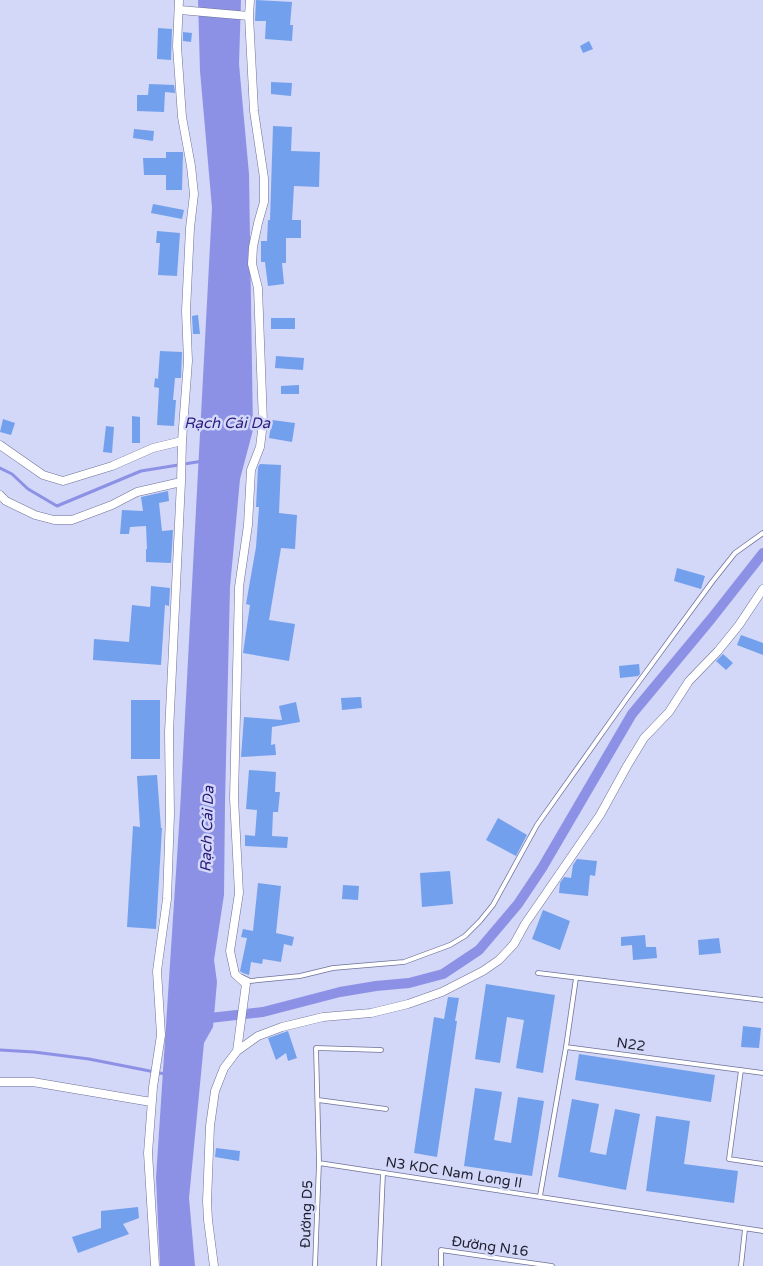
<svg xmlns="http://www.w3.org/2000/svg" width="763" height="1266" font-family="'Varela Round',sans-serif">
<rect width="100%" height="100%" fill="#d3d7f8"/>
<path fill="#8d91e6" d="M198,0H241L239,64L249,174L253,430L240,479L230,587L225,803L224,895L214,960L217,982L213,1027L204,1043L189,1198L195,1266H160L156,1178L180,811L212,208L200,71Z"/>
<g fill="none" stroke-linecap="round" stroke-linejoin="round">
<path stroke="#8d91e6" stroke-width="3" d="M0,468L12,474L28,489L57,506L141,471L203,461
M0,1050L34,1052L89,1059L165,1074"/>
<path stroke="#8d91e6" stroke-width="10" d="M201,1019L263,1012L340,992L376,986L409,983L443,974L479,950L518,904L542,868L632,714L711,619L763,553"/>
</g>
<path fill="#72a0ed" d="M256,0L292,2L290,25H293L292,41L265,39L266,21H255Z
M158,28L172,29L171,60L157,59Z
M183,32L192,33L191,42L183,41Z
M589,41L593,49L583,53L580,46Z
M271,82L292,83L291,96L271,94Z
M149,84L174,85L175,93L165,92L164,112L137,111V95H148Z
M273,126L292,127L291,151L320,152L319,187L294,186L292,220H301V238H286V263H282L284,284L268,286L265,262H261V241H267L268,220H270Z
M134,129L154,131L153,141L133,138Z
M166,152H183L182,190H166V175H144L143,158H166Z
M153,204L184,210L182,219L151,213Z
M157,231L180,233L177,276L158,275L160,243H156Z
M198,315L200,334H193L192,316Z
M271,318H295V329H271Z
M160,351L182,352L181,378H175L173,400H176L174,426L157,425L159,388L154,387L155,378L158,379Z
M276,356L304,358L303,370L275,368Z
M299,385V394H281V386Z
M132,416L140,417V443H132Z
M3,419L15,423L11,435L0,432Z
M272,420L295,423L292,442L269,438Z
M106,426L114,427L112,453L103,452Z
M260,464L281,465L279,513L297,515L295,549L281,548L269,620L295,624L289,661L243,653L250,605L246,604L256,547L259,507H256L258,467Z
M168,491L169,501L159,503L162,531L173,530L171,563L146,562V549H147L146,526L130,527L129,534H120L122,510L143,511L141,497Z
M677,568L705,576L701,589L674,581Z
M151,586L170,588L169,606L165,605L161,665L93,660L94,639L129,642L132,605L150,607Z
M741,635L763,643V655L737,645Z
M723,654L733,663L726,670L716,661Z
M639,664L640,674L638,676L620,678L619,666Z
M361,697L362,708L342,710L341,698Z
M131,700H160V759H131Z
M296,702L300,722L272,727L271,745L275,744L276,755L241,757L244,717L282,720L279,706Z
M249,770L276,772L275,792H280L278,812H273L272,836L288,837L287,848L245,846V835L255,836L257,810L246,809Z
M157,775L161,828H162L156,929L127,927L133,826L140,827L137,776Z
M498,818L527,835L516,856L486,840Z
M577,859L597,861L595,876L590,875L588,896L559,893L560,883L564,877L571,878L573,865Z
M450,871L453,904L422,907L420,873Z
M258,883L281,886L276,933L294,937L292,946L284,944L281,962L263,959L262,964L251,962L249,975L243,973L240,971L247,938L241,937L243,929L253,931Z
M343,885L359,886L358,900L342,899Z
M543,910L570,921L560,950L532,939Z
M645,935L646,947H656L657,958L633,960L632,945L621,946V937Z
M719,938L721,953L699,955L698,940Z
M486,984L555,995L543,1073L516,1068L524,1020L507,1017L500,1063L475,1059Z
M448,997L459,998L455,1021H457L437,1157L414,1153L434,1017L444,1019Z
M743,1026L761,1028L759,1048L741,1047Z
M288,1031L297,1058L288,1061L286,1053L276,1060L268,1038Z
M579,1054L715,1075L711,1102L575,1080Z
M475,1088L502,1092L494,1140L511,1143L518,1097L544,1101L532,1176L464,1166Z
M572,1099L599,1104L590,1152L606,1155L615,1109L640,1114L626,1190L558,1177Z
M656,1116L690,1121L684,1164L738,1171L734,1203L646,1191Z
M216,1148L240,1151L239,1161L215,1157Z
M138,1207L139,1218L123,1224L129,1234L78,1253L72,1237L101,1228V1211Z"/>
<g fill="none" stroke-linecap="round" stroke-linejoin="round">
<defs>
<path id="lane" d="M538,973L763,1000
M242,977L250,981L300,976L333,968L404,962L450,945L465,936L480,921L493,905L537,825L627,698L712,582L735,553L763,533
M576,978L566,1047L763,1073
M381,1050L316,1048L319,1163L763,1231
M741,1070L729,1159L763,1164
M318,1100L386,1109
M540,1196L566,1047
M315,1266L319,1163
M379,1266L383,1173
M441,1266V1250L552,1266
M741,1266L745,1229"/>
<path id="street" d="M180,10L249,16
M0,445L43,475L63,481L112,466L153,448L182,441
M0,495L6,501L35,515L54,520H72L112,505L137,492L181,482
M237,1051L246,984L235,974L230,951L239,893L234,798L239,587L248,525L251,470L260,447L263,423L258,288L252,264L253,247L258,223L264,202V178L254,111L249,16L250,0
M0,1082H33L151,1102
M155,1266L148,1153L153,1087L161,1035L157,971L167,899L170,814L169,732L181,482L182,441L188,361L186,311L190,228L194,194L191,166L182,117L177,46L179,0
M214,1266L208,1220L207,1201L210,1126L215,1091L224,1068L237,1051L258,1036L282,1027L323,1017L371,1013L408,1004L442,992L483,971L499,960L514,944L525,924L600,815L627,766L644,738L669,712L689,681L718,651L739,625L763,589"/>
</defs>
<use href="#lane" stroke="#6e7297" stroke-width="5.5"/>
<use href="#street" stroke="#6e7297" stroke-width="9"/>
<use href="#lane" stroke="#fff" stroke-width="4"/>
<use href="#street" stroke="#fff" stroke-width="8"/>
</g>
<g text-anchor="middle" stroke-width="5" stroke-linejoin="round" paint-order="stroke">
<g font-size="14" fill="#1e1f2e" stroke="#d3d7f8">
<text transform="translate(631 1044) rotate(8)" y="5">N22</text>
<text transform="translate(454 1172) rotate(9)" y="5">N3 KDC Nam Long II</text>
<text transform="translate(306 1214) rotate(-88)" y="5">Đường D5</text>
<text transform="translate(490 1246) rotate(8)" y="5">Đường N16</text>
</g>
<g font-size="15" font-style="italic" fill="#2b1b7d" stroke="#d3d7f8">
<text x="227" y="428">Rạch Cái Da</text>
<text transform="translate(207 829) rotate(-88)" y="5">Rạch Cái Da</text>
</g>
</g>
</svg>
